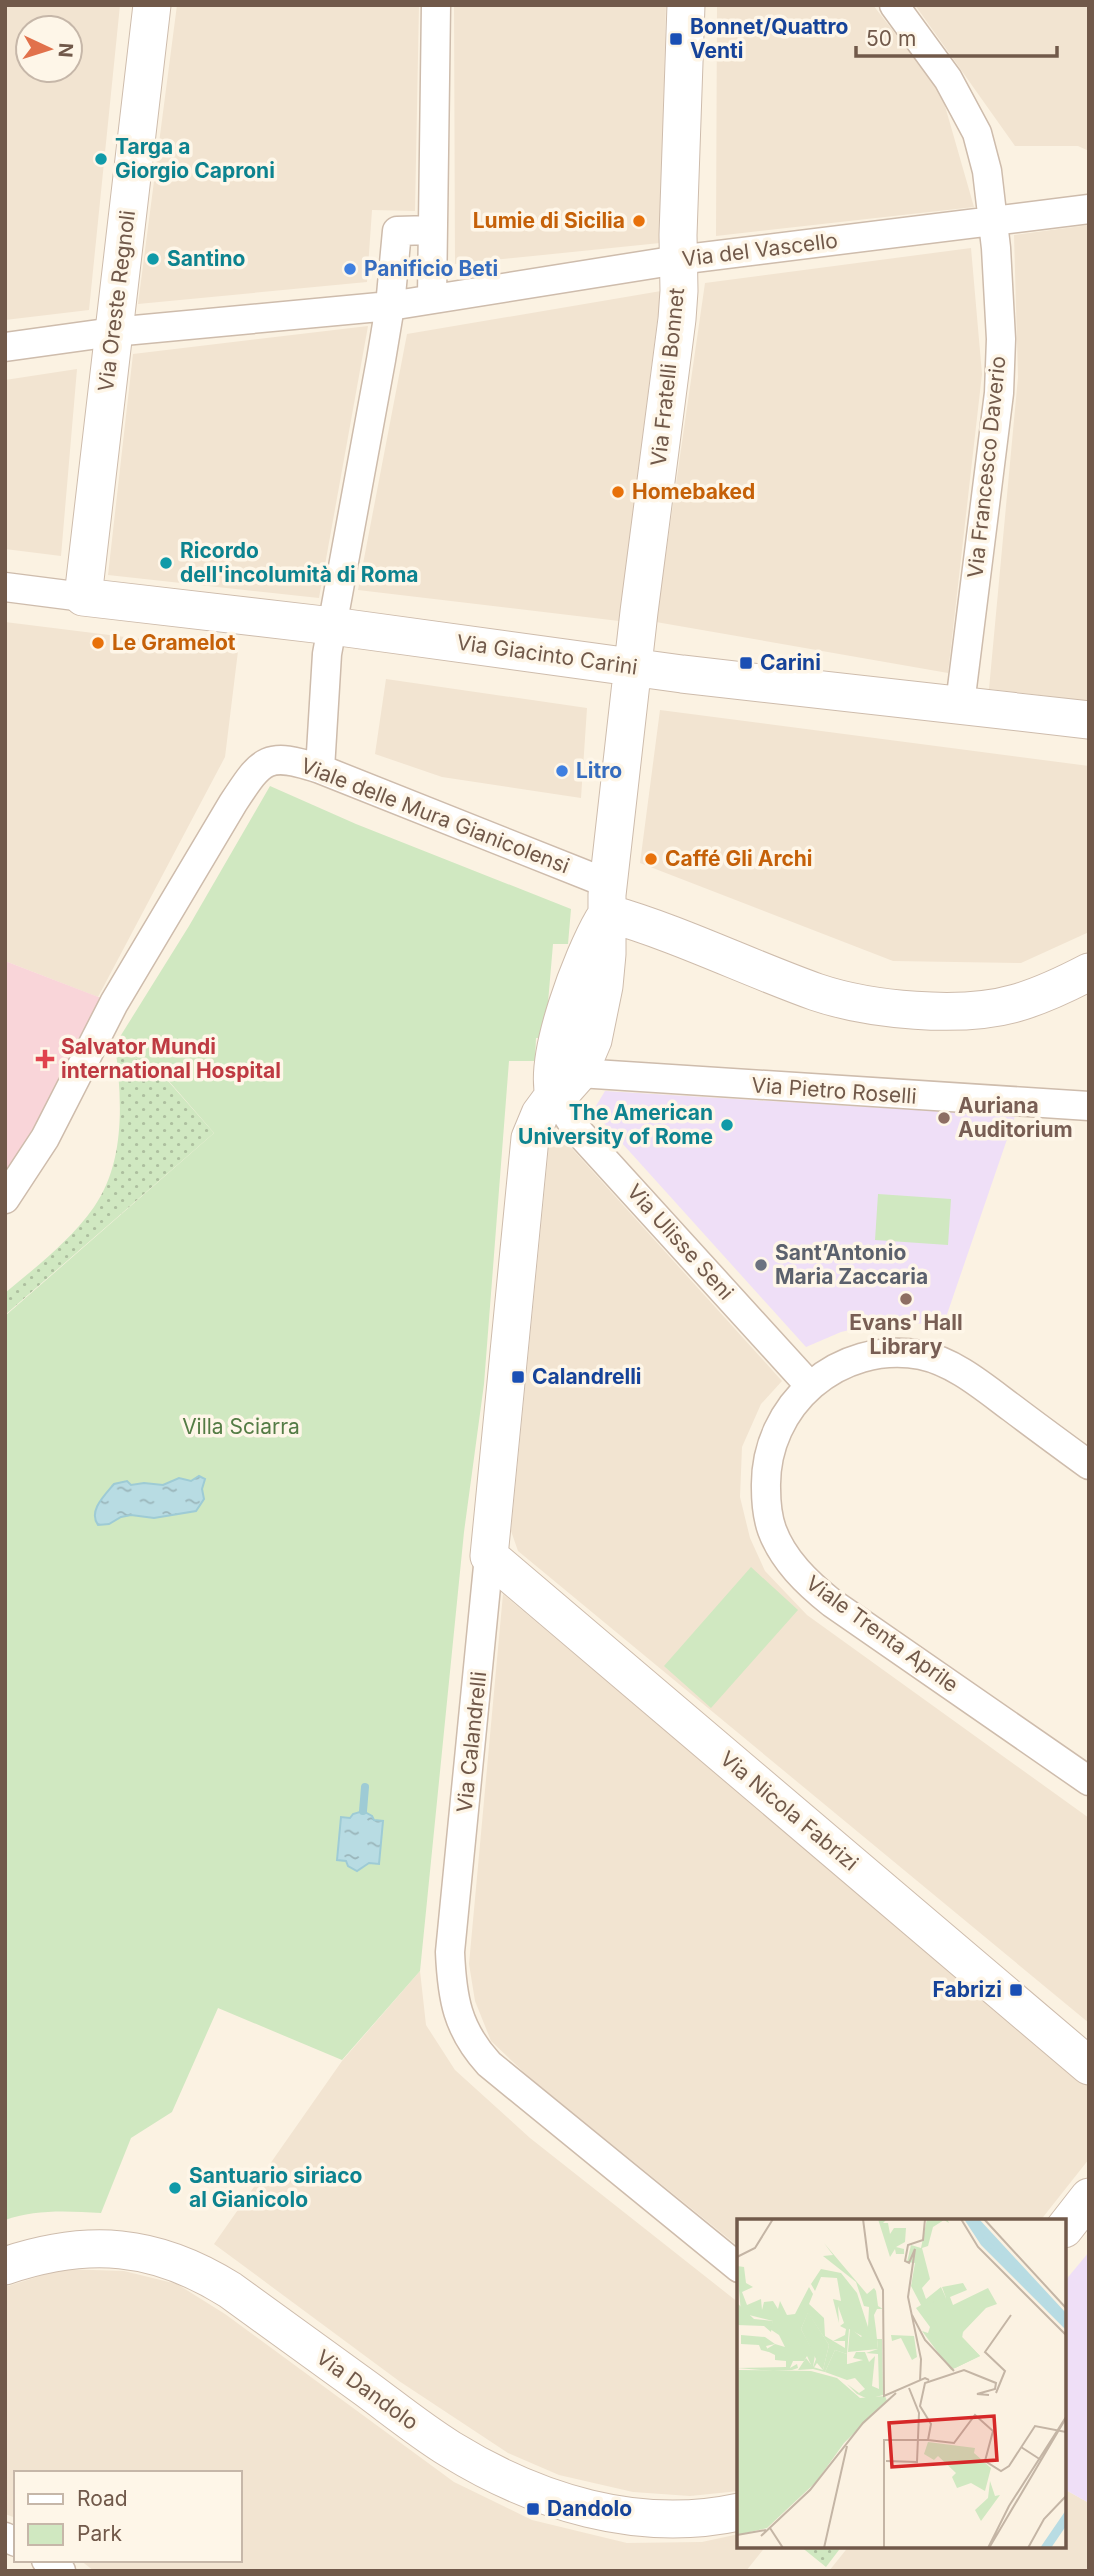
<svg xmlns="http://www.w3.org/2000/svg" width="1094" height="2576" font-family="Inter,sans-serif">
<defs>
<pattern id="grass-dots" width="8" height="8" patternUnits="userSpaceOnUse" patternTransform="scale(1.75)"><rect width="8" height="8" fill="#d0e8c1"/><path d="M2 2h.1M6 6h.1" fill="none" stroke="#adbf9f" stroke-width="1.8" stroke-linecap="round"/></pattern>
<pattern id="water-ripples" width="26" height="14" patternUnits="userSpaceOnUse" patternTransform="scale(1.75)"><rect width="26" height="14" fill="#b8dce3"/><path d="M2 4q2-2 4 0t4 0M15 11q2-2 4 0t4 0" fill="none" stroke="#9ab5ba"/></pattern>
</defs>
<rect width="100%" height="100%" fill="#fbf2e2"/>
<path fill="#f2e4d1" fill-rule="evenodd" d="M5,5H120L89,310L5,320ZM28,28H70V70H28Z
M177,5H419L415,211L372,210L367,282L138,304Z
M454,5H666L660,243L455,264Z
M717,5H873L941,92L974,207L716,236Z
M915,5H1089V151L1078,146H1015Z
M1089,225V701L989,689L1018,377L1014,235Z
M971,248L982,374L948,673L656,622L705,283Z
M661,291L619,621L358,590L407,334Z
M368,326L319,598L108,575L133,354Z
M77,369L61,556L5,549V380Z
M5,622L238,651L225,757L98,997L5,961Z
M386,679L587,708L581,798L442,777L375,754Z
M660,710L1089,766V932L1021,963L893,961L640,863Z
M557,1132L782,1381L761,1404L742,1447L740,1497L750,1538L765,1571L807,1615L1089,1818V2023L518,1551L511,1531L550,1135Z
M503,1594L1089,2087V2159L1040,2221H739V2247L531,2079L491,2041L475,2001L469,1964Z
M420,1971L426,2025L455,2070L530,2138L739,2303V2491L690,2496L633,2492L559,2475L508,2453L399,2381L214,2244L342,2061Z
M62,2269L124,2271L177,2284L225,2314L454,2482L532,2520L627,2543L702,2542L739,2534V2546H766L746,2571H94L80,2560H240V2473H16V2518L5,2514V2287Z
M1064,2489L1089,2503V2571H829L849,2546H1064Z"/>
<path fill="#efdff7" d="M605,1091L1015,1116L943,1326L914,1323L870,1325L841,1332L806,1347L593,1111Z
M1089,2252V2503L1064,2489V2282Z"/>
<path fill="#f9d5d9" d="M5,961L114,1003L5,1199Z"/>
<path fill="url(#grass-dots)" d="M118,1040L146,1068L153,1064L214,1133L5,1315V1293C36,1267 70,1241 94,1207C126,1161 122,1098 115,1045Z
M800,2546H842L826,2567Z"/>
<path fill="#d0e8c1" d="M270,786L356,824L571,909L568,944H553L545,1038H536L535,1061H509L484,1384L464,1532L420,1971L342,2060L218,2008L172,2112L131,2138L101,2213C69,2211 35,2209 5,2220V1316L214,1133L154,1064L146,1068L118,1040L189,926Z
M878,1194L951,1199L948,1245L875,1240Z
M751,1567L798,1610L711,1708L664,1666Z"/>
<path fill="url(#water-ripples)" stroke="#9ecbd5" stroke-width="2" d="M199,1476L205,1479L202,1489L204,1499L196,1511L154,1518L131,1515L121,1517L109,1524L98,1525C88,1511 104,1496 114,1484L127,1481L131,1485L144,1483L163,1485L179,1478L191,1481Z
M363,1811L372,1816L374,1820L383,1821L379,1864L369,1863L357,1871L348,1866L346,1861L337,1860L341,1817L350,1818L353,1814Z"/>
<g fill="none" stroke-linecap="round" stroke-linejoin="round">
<path stroke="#9ecbd5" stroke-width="8" d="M363,1811L365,1787"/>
<defs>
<path id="minor" d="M894,5L948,79L977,133L987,171L996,248L1001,339L999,393L960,704
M432,298L436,5
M5,347L113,332L390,306L678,260L1089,209
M5,587L83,597
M320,769L327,654L381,360L390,306L397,231L432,230
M579,1073L1089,1106
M554,1095L576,1129L810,1386
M5,1199L45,1138L114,1003L233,803C262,759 266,751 320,769L609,884
M1089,1465C1063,1446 1037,1427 1012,1408C985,1388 955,1362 921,1355C839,1340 764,1405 766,1488C766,1502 767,1516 772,1530C783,1560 807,1583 832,1603L1089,1781
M489,1556L450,1952C452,1998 457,2029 489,2064L739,2268
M5,2537L16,2542
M46,2560L61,2571"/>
<path id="tertiary" d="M152,5L83,597L332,626L682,674L1089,720
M686,5L678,235L679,291L677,319L639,612L607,895V954L604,986L593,1040L579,1073L563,1091L554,1095L540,1114L530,1138L489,1556L1089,2066
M607,913C678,933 746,967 816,992C869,1010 961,1019 1016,1003C1041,996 1066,984 1089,972
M554,1095C544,1055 582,956 603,920
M1064,2229L1089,2197
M5,2266C88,2238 155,2243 230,2290C276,2323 322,2357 368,2390C395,2410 421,2431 450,2449C536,2502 638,2534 739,2512"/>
</defs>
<use href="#minor" stroke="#cebcac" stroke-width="31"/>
<use href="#tertiary" stroke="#cebcac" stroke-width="39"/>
<use href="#minor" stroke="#fff" stroke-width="28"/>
<use href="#tertiary" stroke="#fff" stroke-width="37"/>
</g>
<g fill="#1a4fb4" stroke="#fef6e8" stroke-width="2.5">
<rect x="669" y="32" width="14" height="14" rx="3.5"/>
<rect x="739" y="656" width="14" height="14" rx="3.5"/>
<rect x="511" y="1370" width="14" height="14" rx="3.5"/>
<rect x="1009" y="1983" width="14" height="14" rx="3.5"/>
<rect x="526" y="2502" width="14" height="14" rx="3.5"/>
</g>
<g fill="#0f9aa8" stroke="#fef6e8" stroke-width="2.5">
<circle cx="101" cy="159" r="7"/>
<circle cx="153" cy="259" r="7"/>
<circle cx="166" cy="563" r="7"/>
<circle cx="727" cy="1125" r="7"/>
<circle cx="175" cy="2188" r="7"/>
</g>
<g fill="#e8710a" stroke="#fef6e8" stroke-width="2.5">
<circle cx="639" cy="221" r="7"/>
<circle cx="618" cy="492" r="7"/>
<circle cx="98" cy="643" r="7"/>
<circle cx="651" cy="859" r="7"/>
</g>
<g fill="#3f7fe0" stroke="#fef6e8" stroke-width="2.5">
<circle cx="350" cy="269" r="7"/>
<circle cx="562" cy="771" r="7"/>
</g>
<path fill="#e0444e" stroke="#fef6e8" stroke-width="2.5" d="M41.5 1048.5h7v7h7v7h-7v7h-7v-7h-7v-7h7z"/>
<g fill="#8d6e63" stroke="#fef6e8" stroke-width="2.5">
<circle cx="944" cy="1118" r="7"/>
<circle cx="906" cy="1299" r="7"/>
</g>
<circle fill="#6b7280" stroke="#fef6e8" stroke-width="2.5" cx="761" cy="1265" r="7"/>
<g text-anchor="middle" stroke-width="7" stroke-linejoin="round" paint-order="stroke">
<g font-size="21" font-weight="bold" fill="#164399" stroke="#fef6e8" text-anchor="start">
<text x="690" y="34">Bonnet/Quattro<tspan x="690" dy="24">Venti</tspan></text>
<text x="760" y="670">Carini</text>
<text x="532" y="1384">Calandrelli</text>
<text x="1002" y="1997" text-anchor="end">Fabrizi</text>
<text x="547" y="2516">Dandolo</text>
</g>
<g font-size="21" font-weight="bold" fill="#0d838f" stroke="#fef6e8" text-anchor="start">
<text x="115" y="154">Targa a<tspan x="115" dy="24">Giorgio Caproni</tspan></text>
<text x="167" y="266">Santino</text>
<text x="180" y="558">Ricordo<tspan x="180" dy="24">dell'incolumità di Roma</tspan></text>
<text x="713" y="1120" text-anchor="end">The American<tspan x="713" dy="24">University of Rome</tspan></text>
<text x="189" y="2183">Santuario siriaco<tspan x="189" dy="24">al Gianicolo</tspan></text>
</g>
<g font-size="21" font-weight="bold" fill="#c56008" stroke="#fef6e8" text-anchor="start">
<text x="625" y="228" text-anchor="end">Lumie di Sicilia</text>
<text x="632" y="499">Homebaked</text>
<text x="112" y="650">Le Gramelot</text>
<text x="665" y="866">Caffé Gli Archi</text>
</g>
<g font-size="21" fill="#71594a" stroke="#fef6e8">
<text transform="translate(760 250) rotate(-7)" y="7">Via del Vascello</text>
<text transform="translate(117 301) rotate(-83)" y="7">Via Oreste Regnoli</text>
<text transform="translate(668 377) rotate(-84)" y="7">Via Fratelli Bonnet</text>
<text transform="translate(987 467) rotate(-84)" y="7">Via Francesco Daverio</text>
<text transform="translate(547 655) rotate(8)" y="7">Via Giacinto Carini</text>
<text transform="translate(435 816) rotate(21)" y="7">Viale delle Mura Gianicolensi</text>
<text transform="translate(834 1091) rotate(4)" y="7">Via Pietro Roselli</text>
<text transform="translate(680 1242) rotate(48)" y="7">Via Ulisse Seni</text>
<text transform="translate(882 1634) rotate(36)" y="7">Viale Trenta Aprile</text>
<text transform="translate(472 1742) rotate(-84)" y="7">Via Calandrelli</text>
<text transform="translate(789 1811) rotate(40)" y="7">Via Nicola Fabrizi</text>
<text transform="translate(367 2390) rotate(36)" y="7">Via Dandolo</text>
</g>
<g font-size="21" font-weight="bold" fill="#366cbe" stroke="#fef6e8" text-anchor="start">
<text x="364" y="276">Panificio Beti</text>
<text x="576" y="778">Litro</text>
</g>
<g font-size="21" font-weight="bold" fill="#be3a42" stroke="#fef6e8" text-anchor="start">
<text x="61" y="1054">Salvator Mundi<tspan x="61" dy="24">international Hospital</tspan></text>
</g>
<g font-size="21" font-weight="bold" fill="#785e54" stroke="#fef6e8" text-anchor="start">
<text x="958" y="1113">Auriana<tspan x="958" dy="24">Auditorium</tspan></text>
<text x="906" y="1330" text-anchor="middle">Evans' Hall<tspan x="906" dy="24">Library</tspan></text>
</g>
<g font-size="21" font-weight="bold" fill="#5b616d" stroke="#fef6e8" text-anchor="start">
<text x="775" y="1260">Sant’Antonio<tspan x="775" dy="24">Maria Zaccaria</tspan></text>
</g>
<g font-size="21" fill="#547c45" stroke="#fef6e8">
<text x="241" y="1434">Villa Sciarra</text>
</g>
</g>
<g transform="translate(737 2219)">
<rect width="329" height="329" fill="#fbf2e2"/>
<path d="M0,84L17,100L36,102L34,113L27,107L0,106ZM71,93L92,126L86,151L80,144L76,150L61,151L69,139L76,148L79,140L64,110ZM113,109L124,118L130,111H139L141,130L111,133ZM4,116L28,118L38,125L29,127L32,133L24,131L22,126L4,125ZM98,131L110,135V161L88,153Z" fill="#d0e8c1"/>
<path d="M190,0H210L212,4L207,1L196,8L191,27L185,29L193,60L185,69L189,80L204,68L209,79L205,83L225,119L227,110L225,118L243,137L214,151L185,112L191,114L193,108L179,89L184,86L174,67L178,44L170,43L174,26L184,29ZM87,24L130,75L137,69L139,72L141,87L146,90H140L137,96L139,111L129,112L134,122L112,110L110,135L98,131L88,153L76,150L70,137L67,142H56L53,149L60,145L61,149L55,151L36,152L0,149L49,148V142L38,141V136L28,131L38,125L48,128L42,116L33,110L36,102L4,94L0,47L7,48L9,64L16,68L5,73L10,86L24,80L25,91L27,83L36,82L41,90L43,82L50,96L58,95L72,68L76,75L72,85L87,99L88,117L108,129V122H96L108,116L109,110L103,107L107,104L101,87L102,104L96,80L104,82L100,59L84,58L78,72L74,65L84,50L104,54L120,74L131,108L132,88L127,87L119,63L86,37L96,36ZM71,94L92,126L86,151L76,148L78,136L64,110ZM154,116L177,117L180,138L175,141L164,119L155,122ZM140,120H145L146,176L131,180L120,175L110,165L122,174L128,170L118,159L110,161L107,146L126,141L116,139L119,133H128L132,143L138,137L135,167L142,170L141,135L129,134L141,130ZM253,262L258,277L263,276L244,302L238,291L251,279Z" fill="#d0e8c1" fill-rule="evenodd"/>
<path d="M141,0H150L146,4H151L153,15L157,9H169L168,23L159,28L167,30V35H159L158,30L153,38ZM226,64L230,71L213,78L216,86L251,69L260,85L249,89L226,113L225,118L243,137L218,149L201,109L184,87L209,79L205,68ZM0,151L74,152L100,159L123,179L148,177L150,182L107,224L79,263L30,309L0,316ZM191,223L238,229L237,234L254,249L248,272L234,264L220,269L215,258L219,254L201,237L197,241L187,235Z" fill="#d0e8c1"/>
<path d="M227,0H242L329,94V111L244,26ZM329,291V307L314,329H303Z" fill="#b8dce3"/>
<path fill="none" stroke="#b8dce3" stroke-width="3.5" d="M237,0L252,25L329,104"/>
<path fill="none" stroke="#c4b5a5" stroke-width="2" d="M126,0L131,39L146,71L147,177L188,159L192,161M224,0L241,28L329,116M247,0L329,89M0,38L18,29L36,0M175,96L188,121L217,152M183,162L184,140L171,78L178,30L172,44L168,42L171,26L186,21L188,0M259,174L268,152L248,133L274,96M191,221L217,224L238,196L256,212L248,242L264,252L272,247L298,207L329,213M191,221L194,205L183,187L188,164L227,151L259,164L258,170L240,175L252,176M284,228L304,241M149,242L180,243L182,194L172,169M33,309L46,329M0,316L29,311M24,317L73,271L126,204L159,174M87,329L110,227M147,329V221H191M251,329L272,287L329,198M252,329L329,199M291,329L307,300L329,277"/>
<path fill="#d62828" fill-opacity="0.15" stroke="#d62828" stroke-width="3.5" d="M257,197L260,241L155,248L152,204Z"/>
<rect width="329" height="329" fill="none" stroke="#71594a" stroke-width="3.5"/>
</g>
<rect width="1094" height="2576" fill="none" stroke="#71594a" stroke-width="14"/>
<rect x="14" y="2471" width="228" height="91" fill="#fef6e8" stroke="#c6b7a9" stroke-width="2"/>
<rect x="28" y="2494" width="35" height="10" fill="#ffffff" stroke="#c6b7a9" stroke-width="2"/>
<text x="77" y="2506" font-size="21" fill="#71594a">Road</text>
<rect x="28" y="2524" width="35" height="21" fill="#d0e8c1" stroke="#c6b7a9" stroke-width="2"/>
<text x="77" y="2541" font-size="21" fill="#71594a">Park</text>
<g transform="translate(49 49) rotate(94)"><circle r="33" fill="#fef6e8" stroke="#c6b7a9" stroke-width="2"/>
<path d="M0-5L12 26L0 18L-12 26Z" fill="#e1714b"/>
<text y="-10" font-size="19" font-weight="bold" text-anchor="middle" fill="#71594a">N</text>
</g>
<path d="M856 46v10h201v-10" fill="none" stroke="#71594a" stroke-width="3.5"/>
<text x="866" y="46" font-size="21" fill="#71594a" stroke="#fef6e8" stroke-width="5" paint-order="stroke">50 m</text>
</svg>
